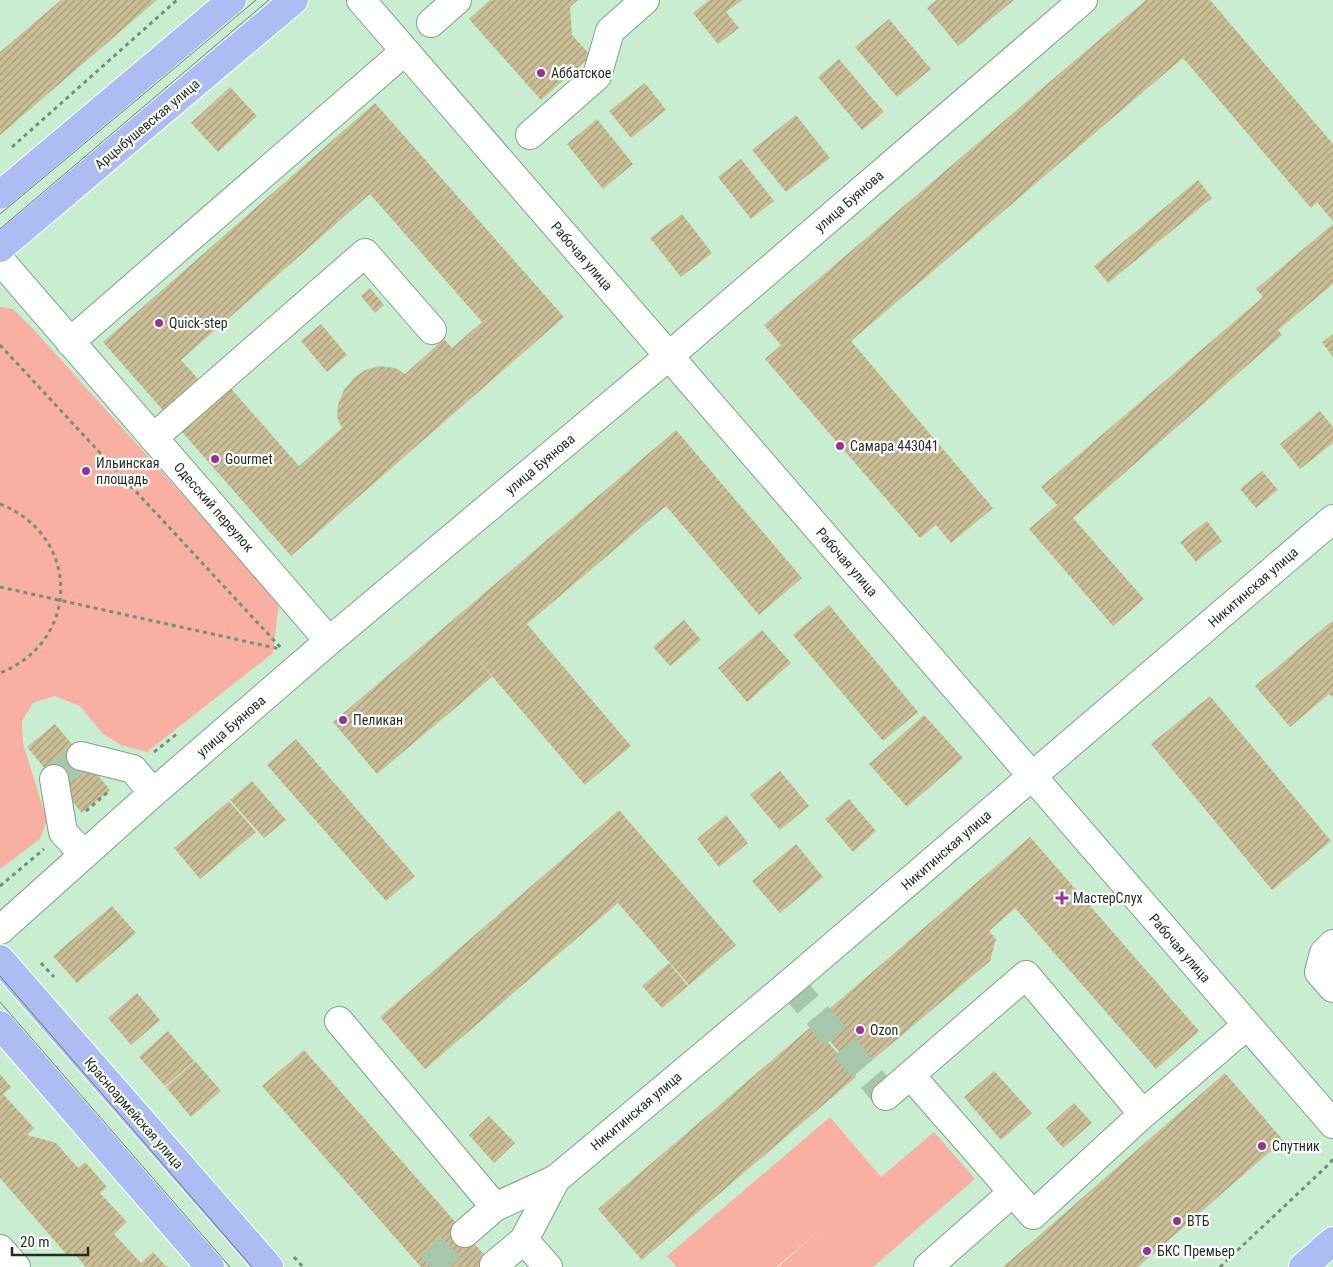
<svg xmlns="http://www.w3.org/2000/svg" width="1333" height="1267" font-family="'Roboto Condensed',sans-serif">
<defs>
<pattern id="building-hatch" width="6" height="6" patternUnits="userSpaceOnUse" patternTransform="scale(1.25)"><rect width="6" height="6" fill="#ccbe97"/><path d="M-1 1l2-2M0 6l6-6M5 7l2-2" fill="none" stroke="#a59b7b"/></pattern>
</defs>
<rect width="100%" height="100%" fill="#c9edd0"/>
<path fill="#f9afa2" d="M0,307L13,309L34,330L279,602L273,653L147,752L121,745L103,734L80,706L55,696L33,703L22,721L23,744L47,820L40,839L0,869Z
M830,1117L881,1177L934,1132L975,1179L873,1267H778L820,1230L776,1267H677L667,1256Z"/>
<path fill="url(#building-hatch)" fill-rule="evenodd" d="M61,0H157L0,135V52Z
M490,0H578L570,7L572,35L591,56L541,100L469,19Z
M709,0H742L726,12L739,28L718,44L693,13Z
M937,0H1014L958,46L927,8Z
M1146,0H1210L1333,144V221L1317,202L1311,208L1183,58L851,341L993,508L951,543L936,525L920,538L765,359L781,345L764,325Z
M889,19L931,69L897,97L855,47Z
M839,59L884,112L862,130L818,77Z
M645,83L666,110L631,138L609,111Z
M230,87L257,116L218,152L191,123Z
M375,103L564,317L291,556L103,342ZM370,194L482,322L452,348L444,339L405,374L395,368L380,366L365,370L354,378L344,390L338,405L337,417L342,428L299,466L213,368L199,380L181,360Z
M796,115L830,158L786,192L752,150Z
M597,119L633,164L603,189L567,144Z
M741,159L774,201L751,219L718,177Z
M1198,180L1212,198L1108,283L1094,266Z
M682,214L712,253L681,277L650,238Z
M1333,224V284L1278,330L1282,335L1073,518L1144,599L1113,626L1029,529L1057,505L1041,487L1263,297L1256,289Z
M370,288L384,305L375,313L361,296Z
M321,324L347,355L327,372L301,341Z
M1333,334V357L1322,342Z
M1320,411L1333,427V443L1300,469L1280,444Z
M676,430L802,578L759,615L666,506L527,624L631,746L585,785L468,648L492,677L377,774L333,722Z
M1262,471L1278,490L1256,508L1240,489Z
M1207,521L1222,541L1196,562L1180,542Z
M829,605L918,712L883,741L793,635Z
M684,620L701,640L670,666L653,647Z
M1333,620V698L1329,694L1290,727L1255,686Z
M762,630L791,663L747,702L718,668Z
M1210,696L1331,841L1272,890L1151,744Z
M924,715L963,758L907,807L869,764Z
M55,724L110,790L82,813L27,747Z
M296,739L415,876L386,901L267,765Z
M780,771L809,806L780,830L750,795Z
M252,781L286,820L264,838L230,800Z
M849,799L876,831L853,852L825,819Z
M229,801L256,832L200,879L174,848Z
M619,810L736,945L689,985L618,903L425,1069L380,1017Z
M726,815L748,843L719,867L697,839Z
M1030,837L1199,1031L1156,1069L1015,908L989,931L996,939L990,961L857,1073L814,1022Z
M796,844L823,877L780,913L752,881Z
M112,906L136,933L77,983L53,956Z
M669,963L688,986L662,1008L642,986Z
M137,993L160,1020L131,1045L108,1018Z
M813,1025L857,1076L642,1260L598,1209Z
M168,1031L194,1061L165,1086L139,1057Z
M304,1050L495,1267H421L262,1086Z
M195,1061L221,1091L191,1117L166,1087Z
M994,1071L1032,1113L1001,1140L964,1097Z
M1225,1073L1283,1140L1138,1267H1003Z
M0,1074L11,1087L3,1094L34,1128L27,1135L56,1143L78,1168L85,1162L107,1187L100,1193L127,1222L114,1234L141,1263L153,1252L167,1267H86L73,1252L68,1256L0,1178Z
M1074,1103L1092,1123L1063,1148L1046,1128Z
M489,1116L515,1143L494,1163L469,1135Z"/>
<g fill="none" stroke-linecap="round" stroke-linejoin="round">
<path stroke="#a7c7ad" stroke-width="28" stroke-dasharray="28 14" stroke-linecap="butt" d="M54,779L81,756
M790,983L886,1096
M431,1267L465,1233"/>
<defs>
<path id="minor" d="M361,0L1333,1124
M431,23L457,0
M530,135L597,76L610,31L645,0
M0,260L329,641
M70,342L405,51
M153,438L365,253L432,330
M81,756L133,769L153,793
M54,779L63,832L84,855
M0,930L153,793L329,641L669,356L1083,0
M1333,944L1324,953L1319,972L1333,988
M339,1021L495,1207
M911,1076L1033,1215L1143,1114L1247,1025
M886,1096L1026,975L1143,1114
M465,1233L495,1207L556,1179L790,983L1333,519
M524,1240L548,1267
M0,1249L16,1267
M494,1265L524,1240L556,1179
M928,1267L1013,1192"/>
<path id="major" d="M0,195L232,0
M0,248L294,0
M0,959L269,1267
M0,1025L210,1267
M1303,1267L1333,1241"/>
</defs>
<use href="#minor" stroke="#80a287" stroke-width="30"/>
<use href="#major" stroke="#fff" stroke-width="30"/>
<path stroke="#758e7a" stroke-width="3" stroke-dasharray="4 4" stroke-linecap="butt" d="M12,147L177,0
M0,345L282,649
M0,504C81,536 81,641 0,673
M0,587L280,649
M154,752L178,733
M86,811L109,791
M0,886L44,849
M41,963L54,977
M294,1257L303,1267
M1220,1267L1330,1163L1333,1159"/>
<use href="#minor" stroke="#fff" stroke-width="28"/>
<use href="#major" stroke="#adbcf3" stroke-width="28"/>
<path stroke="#657c6a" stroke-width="1" d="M0,214L256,0
M0,229L269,0
M0,976L252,1267
M0,1002L230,1267"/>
</g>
<g fill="#9a3193" stroke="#fff" stroke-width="2">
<circle cx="541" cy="73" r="5"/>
<circle cx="159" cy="323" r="5"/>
<circle cx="840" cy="446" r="5"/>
<circle cx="215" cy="459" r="5"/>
<circle cx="86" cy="471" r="5"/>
<circle cx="343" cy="720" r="5"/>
<path d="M1059.5 890.5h5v5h5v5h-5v5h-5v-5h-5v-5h5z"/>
<circle cx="860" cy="1030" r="5"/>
<circle cx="1262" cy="1146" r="5"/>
<circle cx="1177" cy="1221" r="5"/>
<circle cx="1147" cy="1251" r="5"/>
</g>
<g text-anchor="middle" stroke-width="4.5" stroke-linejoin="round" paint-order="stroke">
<g font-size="14" fill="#1f2d22" stroke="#fff" text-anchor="start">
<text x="551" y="78">Аббатское</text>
<text x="169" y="328">Quick-step</text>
<text x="850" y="451">Самара 443041</text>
<text x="225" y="464">Gourmet</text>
<text x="96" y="468">Ильинская<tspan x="96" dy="16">площадь</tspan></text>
<text x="353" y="725">Пеликан</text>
<text x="1073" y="903">МастерСлух</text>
<text x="870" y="1035">Ozon</text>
<text x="1272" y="1151">Спутник</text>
<text x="1187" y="1226">ВТБ</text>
<text x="1157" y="1256">БКС Премьер</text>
</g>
<g font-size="14" fill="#1f2d22" stroke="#fff">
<text transform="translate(147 124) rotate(-40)" y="5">Арцыбушевская улица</text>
<text transform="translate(849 201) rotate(-41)" y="5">улица Буянова</text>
<text transform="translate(582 256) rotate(49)" y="5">Рабочая улица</text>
<text transform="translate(540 464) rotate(-40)" y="5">улица Буянова</text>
<text transform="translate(214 507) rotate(49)" y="5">Одесский переулок</text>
<text transform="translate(847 562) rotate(49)" y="5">Рабочая улица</text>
<text transform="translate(1253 587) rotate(-41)" y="5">Никитинская улица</text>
<text transform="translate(231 726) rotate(-41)" y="5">улица Буянова</text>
<text transform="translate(946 850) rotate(-41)" y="5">Никитинская улица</text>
<text transform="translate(1180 948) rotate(49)" y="5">Рабочая улица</text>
<text transform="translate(636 1111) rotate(-40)" y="5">Никитинская улица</text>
<text transform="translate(134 1113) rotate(49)" y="5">Красноармейская улица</text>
</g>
</g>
<path d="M12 1247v8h76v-8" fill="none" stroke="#1f2d22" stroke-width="2.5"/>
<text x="20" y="1247" font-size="15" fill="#1f2d22" stroke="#ffffff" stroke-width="4" paint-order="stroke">20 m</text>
</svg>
